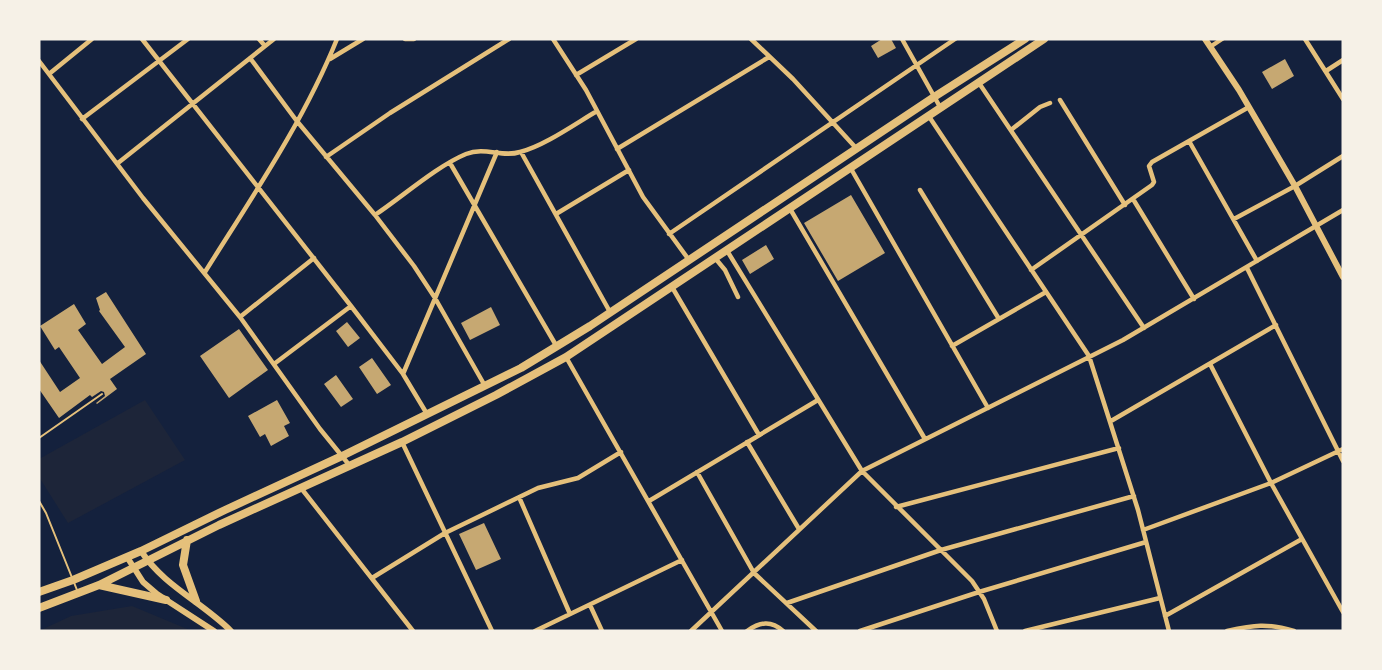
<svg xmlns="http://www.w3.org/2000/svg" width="1382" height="670" font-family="'Zilla Slab',serif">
<rect width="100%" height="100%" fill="#14213d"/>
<path fill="#1d2539" d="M145,400L185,460L68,523L39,477V459Z
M132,606L192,631H39L71,616Z"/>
<path fill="#c6a872" d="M882,39H891L896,48L878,58L871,46Z
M1285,59L1294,76L1272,89L1262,72Z
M851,195L885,253L838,281L804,223Z
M766,245L774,259L750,274L742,260Z
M106,292L146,354L110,379L117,389L97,404L96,403L105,396L104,392L101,391L92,397L90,395L59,418L39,389V360L60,392L80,378L59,347L55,350L40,326L74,304L86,324L78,330L102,364L125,347L99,311L100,310L96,298Z
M491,307L500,325L470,340L461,323Z
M347,322L360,338L348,347L336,331Z
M239,329L268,370L229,398L200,356Z
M372,358L391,385L377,394L359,367Z
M336,375L353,399L341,407L324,384Z
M277,400L290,423L284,426L289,436L271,446L265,434L260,437L248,416Z
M484,523L501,559L476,570L459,534Z"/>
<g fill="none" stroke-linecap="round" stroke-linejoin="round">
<path stroke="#e5c07b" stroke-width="2" d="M39,438L102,394
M39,501L46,513L77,590"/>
<path stroke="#e5c07b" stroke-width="4.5" d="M142,39L351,306L403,374L427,414
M259,39L265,46
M405,39H414
M553,39L586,90L643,197L689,260
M751,39L793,79L856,148
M902,39L940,107
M1305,39L1343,99
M1210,47L1222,39
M250,58L296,120L375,215L414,266L435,298L485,386
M330,59L363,39
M39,61L143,198L240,317L320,429L350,466
M1326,71L1343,60
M49,74L92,39
M576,75L636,39
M979,83L1144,328
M1060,100L1125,205
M928,115L1089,356L1138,510L1169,631
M82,119L188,39
M1011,130L1040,107L1050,103
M1189,141L1257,261
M617,149L769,57
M521,152L610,312
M326,157L390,113L509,39
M118,163L274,39
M450,163L557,347
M850,167L988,408
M920,190L999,319
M1133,199L1194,299
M789,207L925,439
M556,214L629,170
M375,215C402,197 437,166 466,154C485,146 502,158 520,152C544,146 575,124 597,111
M1234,219L1295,186L1343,156
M669,234L955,39
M726,249L862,471L972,581L984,599L997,631
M715,258L725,270L738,297
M1247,268L1343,461
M1031,270L1152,185L1154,182L1149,166L1152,162L1249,107
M205,272C252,197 304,121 337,39
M672,287L759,435
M240,317L314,258
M952,346L1046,292
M566,357L722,631
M274,364L351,306
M1210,364L1271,483L1343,612
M403,374L497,152
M1111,421L1276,325
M402,442L492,631
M747,442L799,529
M697,472L754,573L816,631
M301,488L413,631
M519,497L570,614
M649,501L818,400
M896,507L1119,448
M1143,530L1271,483L1343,449
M372,578L445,533L538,488L578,478L621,452
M787,603L941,550L1134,496
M590,605L602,631
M1165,616L1302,539
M535,631L682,560
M691,631L862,471L1123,340L1343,210
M747,631C760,622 771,620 783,631
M860,631L979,592L1146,542
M1025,631L1160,598
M1227,631C1254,625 1267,623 1294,631"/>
<path stroke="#e5c07b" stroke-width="6" d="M1205,39L1239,90L1295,186L1343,277
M141,551C164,586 202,602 231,631
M127,557L143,582L157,594L214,631"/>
<path stroke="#e5c07b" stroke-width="8" d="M187,540L183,565L196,601
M99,585L166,600
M39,592L73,580L141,551L225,510L342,456L521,368L590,326L934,97L1025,39
M39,608L99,585L219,525L402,442L496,395L566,357L1044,39"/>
</g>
<rect width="1382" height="670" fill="none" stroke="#f6f1e7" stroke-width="81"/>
</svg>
